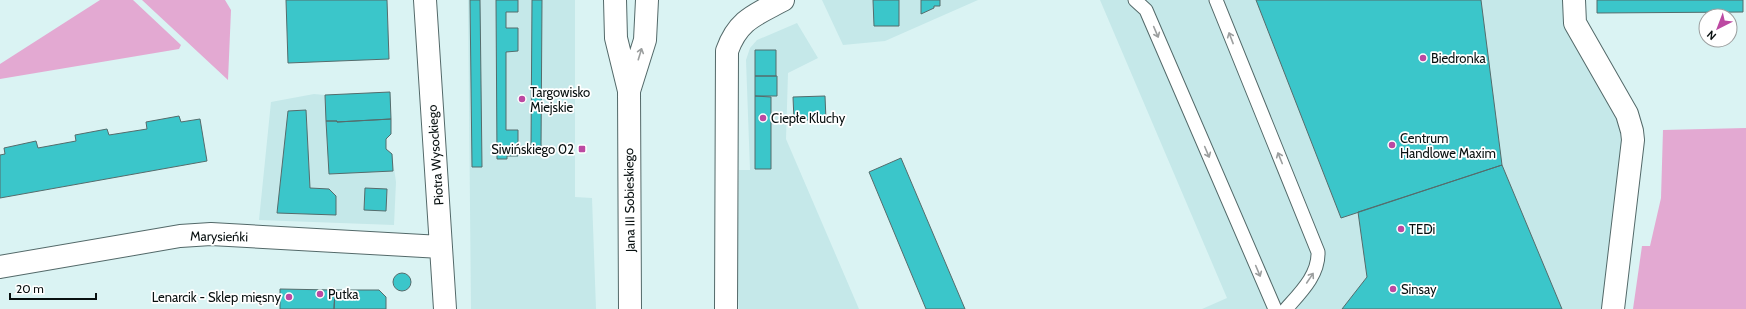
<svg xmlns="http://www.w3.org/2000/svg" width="1746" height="309" font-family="Cabin,sans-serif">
<rect width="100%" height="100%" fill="#daf3f3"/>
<path fill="#c5e8e9" d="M468,0H575V197L592,198L596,309H471Z
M822,0H978L885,41L843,45Z
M1100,0H1563V17L1566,27L1612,110L1622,132V159L1604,309H1202L1227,298Z
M797,23L818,58L788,73L786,139L859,309H739L737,273L739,170H750L746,60L750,48L757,40Z
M390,92L391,134L386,139V149L392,154L396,182L394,225L259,220L271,102L314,94L325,95Z"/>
<path fill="#e3a9d2" d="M100,0H133L181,45L179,49L0,79V64Z
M142,0H225L231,10L228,80Z
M1746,128V309H1633L1642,246H1650L1661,198L1663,130Z"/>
<path fill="#3bc6ca" stroke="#556c6c" d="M286,0H387L389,59L288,63Z
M470,0H480L482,167H472Z
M496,0H518V12H506V28H518V51L506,52V130H518V156H507V159H497Z
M532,0H542L541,148L531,147Z
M873,0H899V26H874Z
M921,0H940V6H934V8L921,14Z
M1256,0H1481L1502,165L1341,218Z
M1597,0H1743V12L1597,13Z
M755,50H776V76H755Z
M755,76H777V96H755Z
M390,92L391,119L337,122V121H326L325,95Z
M755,96L771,97V169H755Z
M825,96L826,120H794L793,97Z
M306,110L310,188L329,189L336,196V215L277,213L288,111Z
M179,116L181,122L200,119L207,161L0,198V155L5,154L4,148L36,141L38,148L76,141L75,135L107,129L109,135L147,129L146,122Z
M391,119V134L386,139V149L392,154L393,171L329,174L326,121H337V122Z
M901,158L912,184L965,309H926L869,172Z
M1502,165L1562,309H1342L1367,277L1358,212Z
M365,188L387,189L386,211L364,210Z
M393 282a9 9 0 1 1 18 0a9 9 0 1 1-18 0Z
M333,288L335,289L334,309H280V289L333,290Z
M335,290H379L386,297V309H334Z"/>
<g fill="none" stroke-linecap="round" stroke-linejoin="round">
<defs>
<path id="service" d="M1135,0L1146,10L1275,309
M1216,0L1318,252C1319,275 1300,293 1286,309"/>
<path id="minor" d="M425,0L445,309
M1574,0L1575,23L1627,114L1632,131L1633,140L1613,309
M0,267L180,236L211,234L441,247
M726,309L727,51C738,20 755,15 783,0"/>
<path id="tertiary" d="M615,0L616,38L629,91
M630,309L629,91L645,40L647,0"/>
</defs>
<use href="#service" stroke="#536969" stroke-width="15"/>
<use href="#minor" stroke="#536969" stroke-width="24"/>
<use href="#tertiary" stroke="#536969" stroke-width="24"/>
<use href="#service" stroke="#fff" stroke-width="13"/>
<use href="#minor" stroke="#fff" stroke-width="22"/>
<use href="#tertiary" stroke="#fff" stroke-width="22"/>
</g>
<defs><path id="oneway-shaft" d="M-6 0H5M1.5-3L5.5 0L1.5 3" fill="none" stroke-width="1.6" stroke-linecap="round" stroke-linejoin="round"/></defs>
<g stroke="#9c9f9f">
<use href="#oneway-shaft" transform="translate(1156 32) rotate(67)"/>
<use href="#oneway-shaft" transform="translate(1231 38) rotate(-111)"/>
<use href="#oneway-shaft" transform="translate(640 54) rotate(-73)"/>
<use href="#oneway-shaft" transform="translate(1207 152) rotate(67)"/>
<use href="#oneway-shaft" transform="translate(1280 158) rotate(-112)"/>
<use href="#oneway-shaft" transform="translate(1258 271) rotate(67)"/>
<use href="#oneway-shaft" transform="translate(1310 278) rotate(-56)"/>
</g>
<g fill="#bc49a2" stroke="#fff" stroke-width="1.5">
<circle cx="1423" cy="58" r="4"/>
<circle cx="522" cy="99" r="4"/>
<circle cx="763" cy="118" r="4"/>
<circle cx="1392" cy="145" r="4"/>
<rect x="578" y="145" width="8" height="8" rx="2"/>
<circle cx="1401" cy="229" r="4"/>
<circle cx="1393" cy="289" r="4"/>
<circle cx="320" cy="294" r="4"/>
<circle cx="289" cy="297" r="4"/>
</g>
<g text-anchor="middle" stroke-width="3.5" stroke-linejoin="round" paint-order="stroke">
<g font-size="13" fill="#081010" stroke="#fff" text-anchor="start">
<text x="1431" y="63">Biedronka</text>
<text x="530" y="97">Targowisko<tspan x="530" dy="15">Miejskie</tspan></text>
<text x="771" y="123">Ciepłe Kluchy</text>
<text x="1400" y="143">Centrum<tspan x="1400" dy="15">Handlowe Maxim</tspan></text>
<text x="574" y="154" text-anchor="end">Siwińskiego 02</text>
<text x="1409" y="234">TEDi</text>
<text x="1401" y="294">Sinsay</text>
<text x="328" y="299">Putka</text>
<text x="281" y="302" text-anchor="end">Lenarcik - Sklep mięsny</text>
</g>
<g font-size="13" fill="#081010" stroke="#fff">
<text transform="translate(435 155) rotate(-94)" y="5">Piotra Wysockiego</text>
<text transform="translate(629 200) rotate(-91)" y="5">Jana III Sobieskiego</text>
<text transform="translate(219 236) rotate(1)" y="5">Marysieńki</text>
</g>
</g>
<g transform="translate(1718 28) rotate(222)"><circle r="19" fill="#ffffff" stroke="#9c9f9f"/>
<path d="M0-3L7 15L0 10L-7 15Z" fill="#bc49a2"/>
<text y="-6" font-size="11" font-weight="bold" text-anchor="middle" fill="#081010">N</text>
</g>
<path d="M10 293v6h86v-6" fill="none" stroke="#081010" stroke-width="2"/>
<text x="16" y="293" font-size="12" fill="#081010" stroke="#ffffff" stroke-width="3" paint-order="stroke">20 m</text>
</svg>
